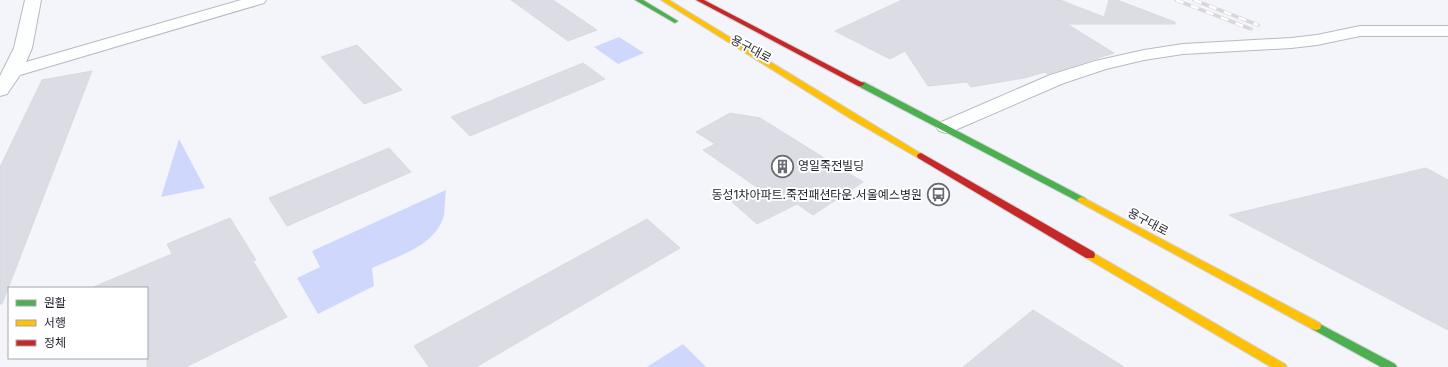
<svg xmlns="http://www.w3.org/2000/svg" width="1448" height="367" font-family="Inter,'Noto Sans KR',sans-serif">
<rect width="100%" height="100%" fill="#f4f5fa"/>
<path fill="#d0d7fc" d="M619,37L644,53L618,64L594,47Z
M179,139L205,188L161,197Z
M446,190C445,198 445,207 444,215C436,246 398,256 372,268L374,286L318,314L297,278L320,267L312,251Z
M683,344L706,367H647Z"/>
<path fill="#dbdce4" stroke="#d8dae2" d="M511,0H553L597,30L568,41Z
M902,0H1060L1104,17L1109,0H1117L1175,22V24H1067L1114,53L1047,74L1045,72L1024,78L971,87L967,82L928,86L905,51L890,59L835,31Z
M357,45L402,90L364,104L321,57Z
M583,63L605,79L470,136L451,117Z
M92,71L2,304H0V167L42,80Z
M730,113L760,118L863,182L813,215L797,204L757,224L732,202L758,188L703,150L715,144L696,132Z
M389,148L411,172L287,226L269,198Z
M1426,168L1448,180V330L1229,215Z
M230,218L256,260L253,261L287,317L186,367H147V288H91L172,254L167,244Z
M647,219L680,248L476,367H429L414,346Z
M1033,310L1124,367H963Z"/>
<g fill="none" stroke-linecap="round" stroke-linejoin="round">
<defs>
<path id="street" d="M25,0H41L32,48L26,62L241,0H266L264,3L20,75L7,94L0,96V76L14,48Z
M1360,26H1448V36H1360L1317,45L1291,48L1183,54L1144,60L1106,69L1064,83L953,131L946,133L939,131L936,127L939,123L1050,75L1095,61L1144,50L1183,44L1291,38L1317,35Z"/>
<path id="fast" d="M635,0H643L678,21L675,23L673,22Z
M858,82H864L1085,198L1087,200L1085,202H1079L858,86Z
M1316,322L1395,364L1397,367H1381L1312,329L1311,326L1312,323Z"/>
<path id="slow" d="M661,0H669L925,156L924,158H918L851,119Z
M1082,197L1320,323L1321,326L1320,329L1316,330L1312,329L1079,202L1077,200L1079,198Z
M1090,251L1285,364L1287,367H1271L1086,258L1085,255L1086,252Z"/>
<path id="jam" d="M696,0H704L865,84L861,86H858Z
M921,153L1094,252L1095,255L1094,258H1086L918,158L917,156L918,154Z"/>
</defs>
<use href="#street" stroke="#b8bac0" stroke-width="2"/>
<use href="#fast" stroke="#d2d3d7" stroke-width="2"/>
<use href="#slow" stroke="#d2d3d7" stroke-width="2"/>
<use href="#jam" stroke="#d2d3d7" stroke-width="2"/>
<use href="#street" fill="#fdfefe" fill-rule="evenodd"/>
<use href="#fast" fill="#4caf50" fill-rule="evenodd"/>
<use href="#slow" fill="#ffc107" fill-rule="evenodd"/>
<use href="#jam" fill="#c62828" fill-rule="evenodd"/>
<defs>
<path id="rail" d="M1176,0L1251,29
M1194,0L1258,25"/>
</defs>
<use href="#rail" stroke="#d8d8db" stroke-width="3.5"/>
<use href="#rail" stroke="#fff" stroke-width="2.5" stroke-dasharray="8" stroke-linecap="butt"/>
</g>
<defs>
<symbol id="building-ring" viewBox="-11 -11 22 22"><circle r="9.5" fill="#fff" stroke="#696b73" stroke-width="1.5"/><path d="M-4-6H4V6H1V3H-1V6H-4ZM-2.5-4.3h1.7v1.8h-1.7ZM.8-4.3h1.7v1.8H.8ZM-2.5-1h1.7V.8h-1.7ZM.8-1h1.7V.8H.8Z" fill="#696b73"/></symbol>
<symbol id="bus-ring" viewBox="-11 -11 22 22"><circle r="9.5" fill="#fff" stroke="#696b73" stroke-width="1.5"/><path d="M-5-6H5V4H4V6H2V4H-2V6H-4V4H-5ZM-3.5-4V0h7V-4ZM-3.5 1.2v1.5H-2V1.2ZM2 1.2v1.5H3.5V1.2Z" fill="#696b73"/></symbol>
</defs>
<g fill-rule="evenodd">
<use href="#building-ring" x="770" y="154" width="25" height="25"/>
<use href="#bus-ring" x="926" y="182" width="25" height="25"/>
</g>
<g text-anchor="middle" stroke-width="4" stroke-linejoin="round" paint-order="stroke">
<g font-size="12" fill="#1e202a" stroke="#fff">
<text transform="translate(751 49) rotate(28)" y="4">용구대로</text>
<text transform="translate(1148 222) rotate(28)" y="4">용구대로</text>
</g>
<g font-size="12" fill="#1e202a" stroke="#fff" text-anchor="start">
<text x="798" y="170">영일죽전빌딩</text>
<text x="922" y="199" text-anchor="end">동성1차아파트.죽전패션타운.서울예스병원</text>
</g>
</g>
<rect x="8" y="287" width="140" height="72" fill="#ffffff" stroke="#a5a6aa"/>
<rect x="16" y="300" width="20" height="6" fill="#4caf50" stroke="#a5a6aa"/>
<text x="44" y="307" font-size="12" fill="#1e202a">원활</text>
<rect x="16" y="320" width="20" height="6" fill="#ffc107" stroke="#a5a6aa"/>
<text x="44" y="327" font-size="12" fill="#1e202a">서행</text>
<rect x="16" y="340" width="20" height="6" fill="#c62828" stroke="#a5a6aa"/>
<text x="44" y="347" font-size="12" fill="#1e202a">정체</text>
</svg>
